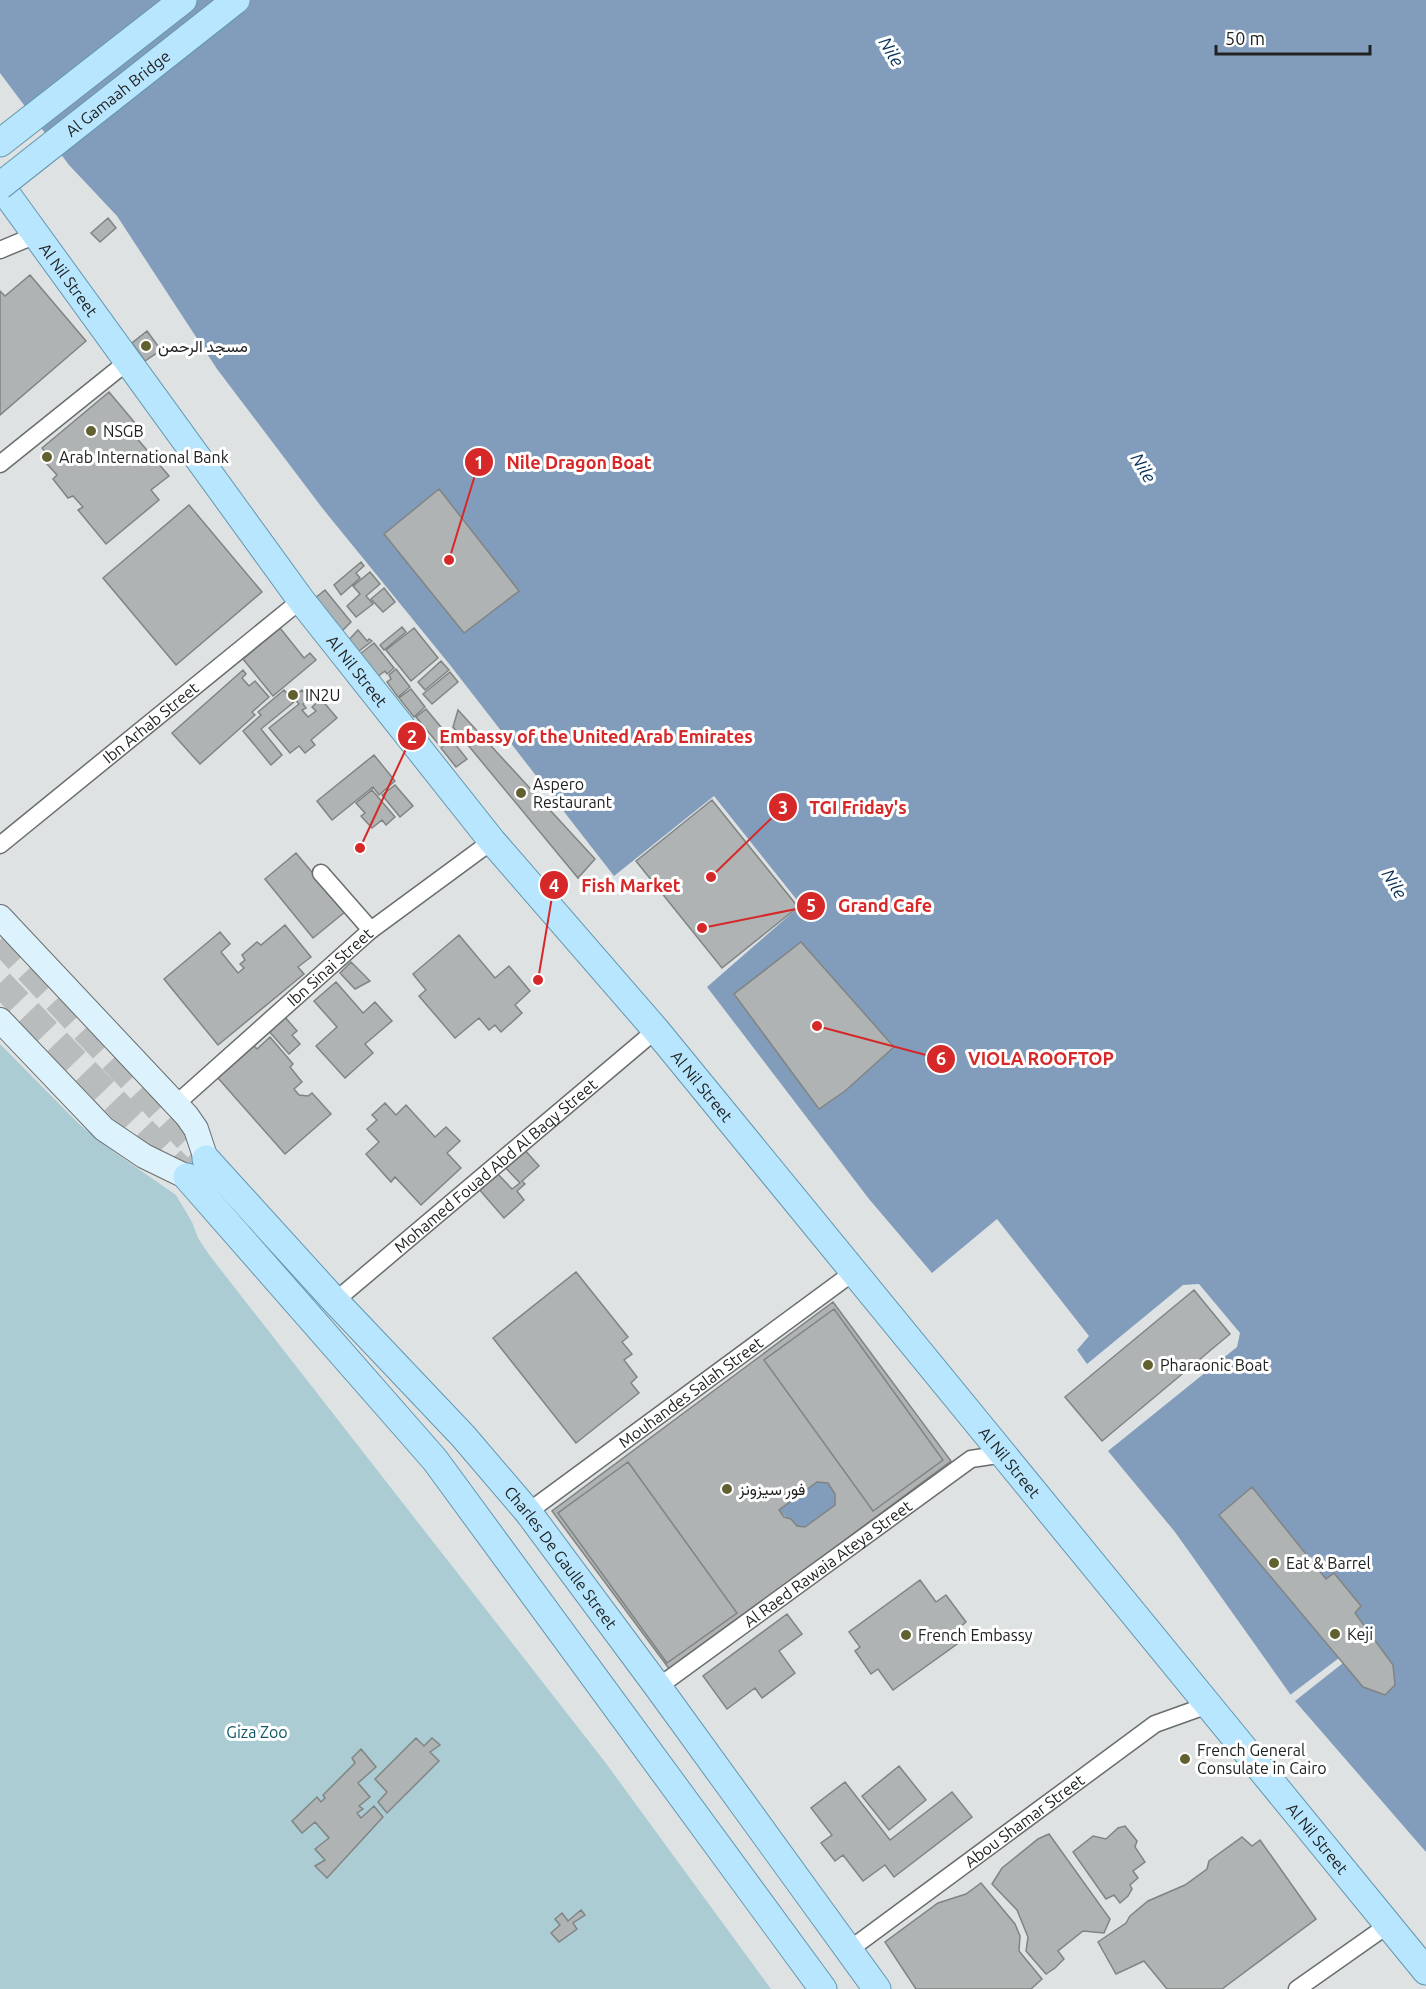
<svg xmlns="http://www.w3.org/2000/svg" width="1426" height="1989" font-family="Ubuntu,Vazirmatn,sans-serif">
<rect width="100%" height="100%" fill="#dee2e3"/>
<path fill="#abccd3" d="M0,1044L80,1125L114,1152L176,1195L192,1222L198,1238L210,1256L605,1762L771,1989H0Z"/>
<path fill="#829dbc" d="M0,0H1426V1852L1295,1701L1175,1532L1108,1451L1237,1347L1240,1333L1199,1284L1183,1285L1087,1364L1077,1350L1089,1336L997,1219L932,1273L869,1199L707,987L801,905L714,796L614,876L450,665L323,509L217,369L117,216L69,165L0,73Z
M817,1482L828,1483L835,1494V1505L805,1527L797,1526C791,1519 784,1517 779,1510Z"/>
<path fill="#dee2e3" d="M1339,1658L1343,1663L1295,1701L1290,1695Z"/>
<path fill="#afb3b3" stroke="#808483" stroke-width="1.5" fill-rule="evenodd" d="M108,218L116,228L100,242L91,233Z
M30,275L86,341L0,415V291L5,296Z
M147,331L161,350L145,361L132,343Z
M109,392L140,429L134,435L169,476L151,490L159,500L106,544L78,510L83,507L73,496L68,498L53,479L57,475L47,464L52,460L42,448Z
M439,489L519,591L464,633L384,534Z
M189,505L262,592L176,665L103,578Z
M361,562L364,566L356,573L360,578L341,595L334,585Z
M370,572L380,584L366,596L373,604L356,617L347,606L360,594L353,586Z
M384,588L395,602L383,612L371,599Z
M325,590L351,622L335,638L314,599Z
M402,627L406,632L384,650L380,645Z
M280,628L304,658L310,653L316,660L273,696L243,659Z
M414,628L438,658L411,681L386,650Z
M358,630L367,641L369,639L372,641L354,655L345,644Z
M374,643L394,668L387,674L385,671L373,680L355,658Z
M441,661L449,670L425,690L418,682Z
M396,669L410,687L398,697L387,682L391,679L389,675Z
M243,670L246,674L242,678L249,686L255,681L269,697L252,712L255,715L200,764L172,733Z
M450,672L458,682L432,704L423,694Z
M411,689L425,707L414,717L399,698Z
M284,690L294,702L261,729L282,755L271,765L243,731L261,715L258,712Z
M302,690L309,699L303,704L306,708L302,710L308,717L316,711L312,707L321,699L337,718L311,740L315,745L305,753L299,746L290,753L269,728L299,704L293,697Z
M426,709L450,738L440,746L416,717Z
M458,710L595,859L578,878L453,727Z
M451,739L467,759L456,767L441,748Z
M374,755L395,781L379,795L373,787L332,820L317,801Z
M395,785L413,806L400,817L382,795Z
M372,790L395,817L386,825L382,820L372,828L361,816L365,813L356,803Z
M712,800L798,907L722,968L636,861Z
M296,853L345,912L313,938L265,879Z
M285,925L311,957L298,967L304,974L218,1045L164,979L220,932L230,944L221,952L238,973L244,968L240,964L245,960L242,955L257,942L261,945Z
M459,935L495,978L509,966L530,991L515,1005L522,1013L501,1032L495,1025L489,1030L479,1018L455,1038L419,996L426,990L413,974Z
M801,942L894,1047L845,1091L819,1109L734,994Z
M351,962L370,981L355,989L340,973Z
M336,982L363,1013L375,1002L392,1021L365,1044L373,1053L345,1078L316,1046L337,1027L314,1001Z
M284,1016L297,1031L292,1035L300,1044L289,1054L268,1030Z
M270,1037L293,1064L290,1067L302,1082L294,1089L299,1095L308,1096L312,1093L331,1114L285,1154L218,1078L254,1046L257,1049Z
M385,1103L396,1115L406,1105L435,1137L446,1127L460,1141L447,1153L461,1168L421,1205L395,1177L391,1182L366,1154L379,1142L367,1129L377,1120L372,1115Z
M523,1148L539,1166L522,1181L525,1184L517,1191L524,1200L504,1218L478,1188L496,1172L512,1189L520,1183L503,1165Z
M576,1272L628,1337L622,1342L632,1354L624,1360L637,1377L631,1383L639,1393L576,1443L493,1338Z
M1194,1290L1230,1334L1102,1441L1065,1397Z
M833,1302L951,1461L670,1670L552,1511ZM834,1309L943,1460L873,1511L764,1360ZM628,1462L737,1613L667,1663L558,1513ZM817,1482L828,1483L835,1494V1505L805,1527L797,1526L791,1519L784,1517L779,1510Z
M834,1309L943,1460L873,1511L764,1360Z
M628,1462L737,1613L667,1663L558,1513Z
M1252,1487L1326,1579L1334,1573L1361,1606L1355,1613L1393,1665L1395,1685L1385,1695L1363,1687L1358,1681L1219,1515Z
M920,1580L936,1602L946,1595L966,1622L957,1630L964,1639L893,1690L878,1669L871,1674L855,1651L860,1647L849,1632Z
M787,1614L802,1634L779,1651L795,1673L762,1698L755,1688L727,1709L703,1676Z
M416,1738L424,1746L432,1738L440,1745L430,1752L439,1761L387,1813L378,1802L387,1792L375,1779Z
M361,1749L376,1767L358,1783L370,1797L359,1806L363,1809L357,1813L361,1818L374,1806L383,1817L327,1878L315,1866L325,1860L315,1849L329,1838L315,1822L302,1833L292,1821L317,1797L321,1802L325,1798L323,1795L355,1763L352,1758Z
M899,1766L926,1800L889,1830L862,1796Z
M845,1782L890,1840L952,1792L972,1817L894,1877L885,1865L863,1881L843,1855L835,1861L821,1843L832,1835L811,1808Z
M1125,1826L1137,1841L1135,1847L1145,1862L1133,1871L1138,1878L1130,1885L1132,1889L1128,1896L1120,1903L1114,1895L1106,1899L1073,1852L1093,1836L1106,1839L1118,1828Z
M1049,1834L1110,1919L1104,1933L1083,1931L1058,1951L1064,1959L1055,1968L1046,1974L1026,1951L1028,1937L1017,1910L992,1884L1002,1868L1038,1839Z
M1242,1837L1252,1846L1260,1840L1316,1919L1222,1989H1167L1144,1961L1116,1974L1098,1942L1126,1923L1130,1916L1148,1901L1185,1885L1207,1869L1209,1861Z
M981,1883L1015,1924L1020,1936L1019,1951L1042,1979L1031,1989H916L885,1942L938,1903L966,1894Z
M581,1910L585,1915L573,1923L577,1929L559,1942L551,1933L560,1925L555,1919L562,1913L568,1921Z"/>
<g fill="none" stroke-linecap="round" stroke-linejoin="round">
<path stroke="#b8bcbc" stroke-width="27" stroke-dasharray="27 14" stroke-linecap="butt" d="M0,940L206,1159
M0,983L187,1176"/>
<defs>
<g id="street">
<path d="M0,250L36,235"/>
<path d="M0,464L127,362"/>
<path id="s1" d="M0,845L301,600"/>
<path d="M321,873L371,930"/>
<path id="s2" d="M176,1104L371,930L492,841"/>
<path id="s3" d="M335,1301L656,1030"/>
<path id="s4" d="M528,1512L855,1271"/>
<path id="s5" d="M658,1687L971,1459L1004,1454"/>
<path id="s6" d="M849,1950L1155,1724L1208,1705"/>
<path d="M1297,1989L1388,1925"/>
</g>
<path id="secondary" d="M0,917L187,1116L196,1129L206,1159
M0,1020L104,1129L144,1156L187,1177"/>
<g id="primary">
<path d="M0,143L183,0"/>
<path id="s7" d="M0,185L301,600L492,841L656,1030L1426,1971"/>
<path id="s8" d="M206,1159L335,1301L463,1436L528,1512L658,1687L877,1989"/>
<path d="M187,1177L435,1460L823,1989"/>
</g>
</defs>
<use href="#street" stroke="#696d6e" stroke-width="19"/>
<use href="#secondary" stroke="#696d6e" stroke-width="26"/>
<use href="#primary" stroke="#6497b0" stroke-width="29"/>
<use href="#street" stroke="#fff" stroke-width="16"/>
<use href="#secondary" stroke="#dcf3fe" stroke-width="24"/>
<use href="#primary" stroke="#b8e6fe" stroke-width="27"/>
<defs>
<g id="primary-bridge">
<path id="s9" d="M0,186L236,0"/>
</g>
</defs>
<use href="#primary-bridge" stroke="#6497b0" stroke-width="29" stroke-linecap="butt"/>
<use href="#primary-bridge" stroke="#b8e6fe" stroke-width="27"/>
</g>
<g fill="#60612e" stroke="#fff" stroke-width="2">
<circle cx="146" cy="346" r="6"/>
<circle cx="91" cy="431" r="6"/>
<circle cx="47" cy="457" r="6"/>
<circle cx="293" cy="695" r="6"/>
<circle cx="521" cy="793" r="6"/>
<circle cx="1148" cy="1365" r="6"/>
<circle cx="727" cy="1489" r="6"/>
<circle cx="1274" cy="1563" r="6"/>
<circle cx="1335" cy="1634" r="6"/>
<circle cx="906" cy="1635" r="6"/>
<circle cx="1185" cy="1759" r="6"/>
</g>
<g text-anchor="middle" stroke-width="6" stroke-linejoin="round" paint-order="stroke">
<g font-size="16" fill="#202222" stroke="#fff">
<text dy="6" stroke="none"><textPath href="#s9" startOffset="150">Al Gamaah Bridge</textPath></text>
<text dy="6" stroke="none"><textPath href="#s7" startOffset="117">Al Nil Street</textPath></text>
<text dy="6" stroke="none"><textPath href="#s7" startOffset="603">Al Nil Street</textPath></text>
<text dy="6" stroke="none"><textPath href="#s1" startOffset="194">Ibn Arhab Street</textPath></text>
<text dy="6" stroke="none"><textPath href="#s2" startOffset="206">Ibn Sinai Street</textPath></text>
<text dy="6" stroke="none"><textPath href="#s7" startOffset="1143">Al Nil Street</textPath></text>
<text dy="6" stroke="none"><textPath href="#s3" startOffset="210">Mohamed Fouad Abd Al Baqy Street</textPath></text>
<text dy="6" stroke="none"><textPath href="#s4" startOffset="202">Mouhandes Salah Street</textPath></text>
<text dy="6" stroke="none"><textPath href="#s7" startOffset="1629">Al Nil Street</textPath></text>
<text dy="6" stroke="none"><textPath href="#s8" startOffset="534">Charles De Gaulle Street</textPath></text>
<text dy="6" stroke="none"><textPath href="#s5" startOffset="210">Al Raed Rawaia Ateya Street</textPath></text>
<text dy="6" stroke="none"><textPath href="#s6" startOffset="218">Abou Shamar Street</textPath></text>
<text dy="6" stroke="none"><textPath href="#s7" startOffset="2115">Al Nil Street</textPath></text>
</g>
<g font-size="16" fill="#202222" stroke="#fff" text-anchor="start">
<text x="158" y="352">مسجد الرحمن</text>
<text x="103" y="437">NSGB</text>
<text x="59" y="463">Arab International Bank</text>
<text x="305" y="701">IN2U</text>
<text x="533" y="790">Aspero<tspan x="533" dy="18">Restaurant</tspan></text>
<text x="1160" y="1371">Pharaonic Boat</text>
<text x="739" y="1495">فور سيزونز</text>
<text x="1286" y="1569">Eat &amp; Barrel</text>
<text x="1347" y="1640">Keji</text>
<text x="918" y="1641">French Embassy</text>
<text x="1197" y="1756">French General<tspan x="1197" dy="18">Consulate in Cairo</tspan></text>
</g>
<g font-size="16" fill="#105763" stroke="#fff">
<text x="257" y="1738">Giza Zoo</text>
</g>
<g font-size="18" font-style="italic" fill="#07315a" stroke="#fff">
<text transform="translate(891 52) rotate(59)" y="6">Nile</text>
<text transform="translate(1143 468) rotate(59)" y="6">Nile</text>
<text transform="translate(1394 884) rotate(59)" y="6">Nile</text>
</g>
</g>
<path fill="none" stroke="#d62828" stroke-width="2" d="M449 560L479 462M360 848L412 736M711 877L783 807M538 980L554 885M702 928L811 906M817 1026L941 1059"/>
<g fill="#d62828" stroke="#fff" stroke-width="2">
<circle cx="449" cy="560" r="6"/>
<circle cx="360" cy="848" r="6"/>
<circle cx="711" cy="877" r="6"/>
<circle cx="538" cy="980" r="6"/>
<circle cx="702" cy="928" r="6"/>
<circle cx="817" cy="1026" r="6"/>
<circle cx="479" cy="462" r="15"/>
<circle cx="412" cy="736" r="15"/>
<circle cx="783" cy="807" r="15"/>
<circle cx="554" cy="885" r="15"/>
<circle cx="811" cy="906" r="15"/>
<circle cx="941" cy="1059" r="15"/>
</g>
<g font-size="18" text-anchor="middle" font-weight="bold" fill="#fff">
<text x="479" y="469">1</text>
<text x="412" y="743">2</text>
<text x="783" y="814">3</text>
<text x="554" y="892">4</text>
<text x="811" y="912">5</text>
<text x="941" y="1065">6</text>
</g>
<g font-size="18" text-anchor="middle" font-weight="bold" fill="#d62828" stroke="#fff" stroke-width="6" stroke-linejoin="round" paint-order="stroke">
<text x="579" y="469">Nile Dragon Boat</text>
<text x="596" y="743">Embassy of the United Arab Emirates</text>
<text x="858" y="814">TGI Friday's</text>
<text x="631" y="892">Fish Market</text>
<text x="885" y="912">Grand Cafe</text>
<text x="1041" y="1065">VIOLA ROOFTOP</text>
</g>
<path d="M1216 45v9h154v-9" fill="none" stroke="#202222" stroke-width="3"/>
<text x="1225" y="45" font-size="18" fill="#202222" stroke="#ffffff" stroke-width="4.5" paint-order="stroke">50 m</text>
</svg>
